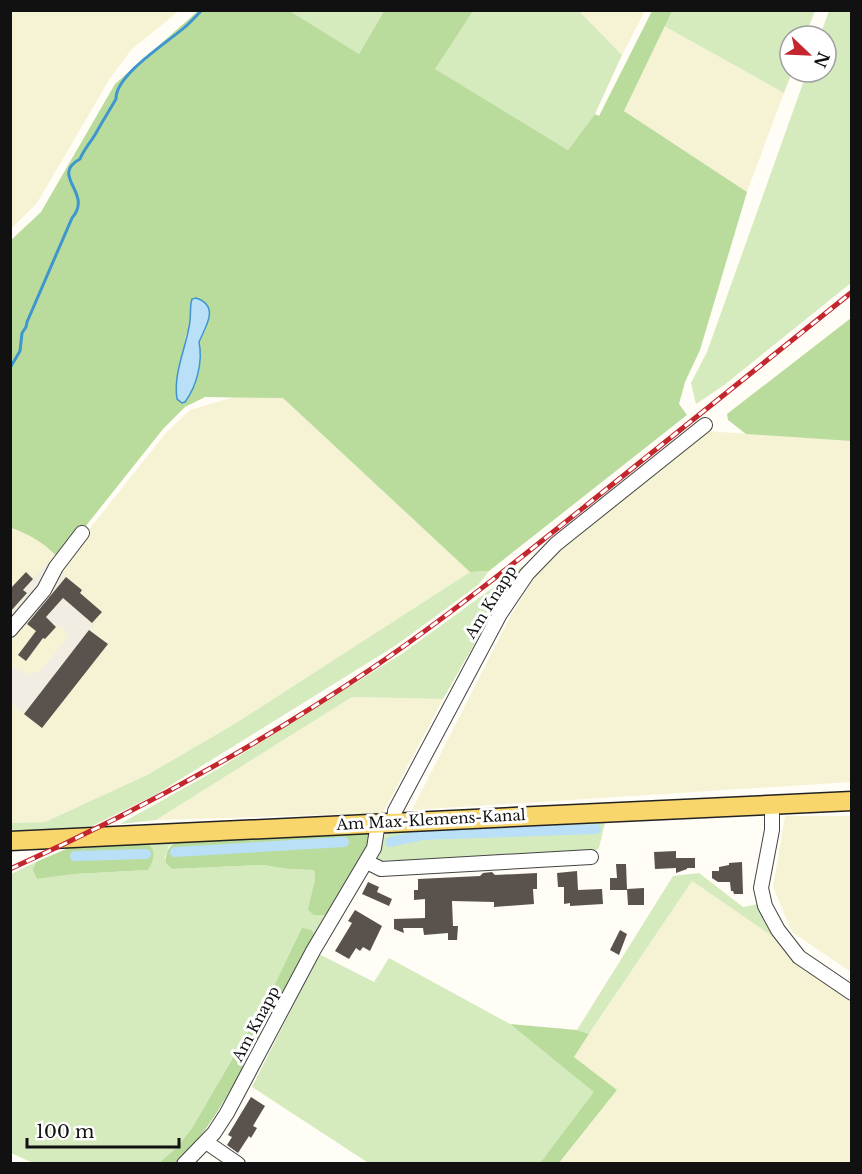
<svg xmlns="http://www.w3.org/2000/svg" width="862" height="1174" font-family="'Libre Baskerville',serif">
<rect width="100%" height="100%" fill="#fffdf5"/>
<path fill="#f6f3d4" d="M11,10L179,11L131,50L109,80L37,203L11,229Z
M579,11H645L622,55Z
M664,26L784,93L747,192L624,111Z
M237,396L283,398L470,572L236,723L147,775L45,822L11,823L10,528L30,534L53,552L64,564L83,537L165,434L190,410Z
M706,431L851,441V782L412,810L512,613L542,566Z
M352,697L443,699L383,813L156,820Z
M785,816H851V972L792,932L773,887Z
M692,881L778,940L851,999V1163L559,1164L617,1090L574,1057Z"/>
<path fill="#d5ebbd" d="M290,11H384L359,54Z
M473,11H579L622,55L595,114L568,150L434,69Z
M672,11H815L805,36H790V72H792L784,93L664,26Z
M829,11H851V283L723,386L696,404L691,383L707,352L807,72H826V36H820Z
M538,555L496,606L443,699L352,697L156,820L120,824L218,769L403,653Z
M489,571L478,585L395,646L155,795L84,830L11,833L10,823L45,822L147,775L236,723L470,572Z
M606,818L599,848L592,853L378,861C378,847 381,839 390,829Z
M187,839L169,846L165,857L172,869L263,865L288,869L314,870L315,879L309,910L329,912L315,936L312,930L302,929L269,996L192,1128L178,1146L158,1164L33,1163L11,1153V874L36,862L35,865L37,879L75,874L148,870L147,843Z
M699,873L743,907L758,904L778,940L692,881L589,1034L577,1030L673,876Z
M319,954L374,982L389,958L510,1024L595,1092L540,1163L370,1164L252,1087Z"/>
<path fill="#b9dc9c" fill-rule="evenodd" d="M198,11H290L359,54L384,11H473L435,69L568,150L595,114L599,116L652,11H672L624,111L747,192L700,350L685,382L679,404L687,415L489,571L470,572L283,398L205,397L185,407L163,429L85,527L65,564C47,546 35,536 11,528L10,241L41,212L115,84ZM203,300L209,308L206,329L199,342L200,346L179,375L186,335Z
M851,318V441L746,434L728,420L727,414Z
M370,831L372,838L329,912L324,915H314L308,910L315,879L314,870L288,869L263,865L172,869L166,863C165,852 169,845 179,841Z
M80,843H147C157,850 154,860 148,870L75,874L37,879L33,870L36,862Z
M302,928L312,930L315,936C289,985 264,1035 235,1082C217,1113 202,1139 175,1163L158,1164L178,1146L192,1128L269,996Z
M510,1024L577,1030L589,1034L574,1057L617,1090L559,1163H540L594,1092Z"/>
<path fill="#f1ede2" d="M49,561L66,577L43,603L52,611L63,599L94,625L24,714L11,703V666L28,674L39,672L68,638L67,632L62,627H56L37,609L11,640V612L27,594L23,590Z"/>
<path fill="#b9e0f7" stroke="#3f96cf" stroke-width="1.5" d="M196,298C220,306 206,326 199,342C203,361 197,386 185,402L182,403L177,399C173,375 185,350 189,327C191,319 190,311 191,303L192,299Z"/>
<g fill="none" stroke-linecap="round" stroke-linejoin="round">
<path stroke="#3f96cf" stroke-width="3" d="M10,368L20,351L22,333L26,327L27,322L72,218C94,193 49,176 80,159C84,149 91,142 96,133C102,122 109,111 116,99C115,75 168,42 185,27C191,22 196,16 202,10"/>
<path stroke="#b9e0f7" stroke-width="10" d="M390,842L422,835L596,829
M175,852L344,842
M75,856L146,854"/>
</g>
<path fill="#5a524d" d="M26,572L33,579L23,590L27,593L10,612V589Z
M66,577L82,590L80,593L102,612L92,623L63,598L46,617L56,627L45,639L43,638L26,661L18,655L36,631L27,624Z
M89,630L108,644L42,728L24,714Z
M676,851V858H695V868H687V869L676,873V868L655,869L654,852Z
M742,862L743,894H734L733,891H731L730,882H718L712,878V871H719V867L729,865V863Z
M616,864H626L627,890H610V878H617Z
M577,871L578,890L602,889L603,904L570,906V903L564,904V887H558L557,873Z
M492,872L495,875L537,873V889H533L534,904L494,907V902L452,901L453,926H458L457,940H448V933L424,935L423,928H403L404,933L394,929V919L425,918V899L414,900V890H418V879L480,876L483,873Z
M368,882L379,887L377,892L392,899L389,906L362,894Z
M644,888V905H628L627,889Z
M355,910L382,926L370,951L363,947L360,951L356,948L349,959L335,951L352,923L348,921Z
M620,930L627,934L619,955L610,950Z
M251,1097L265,1106L253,1126L257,1128L251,1138L249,1136L238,1153L227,1145L232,1137L228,1135Z"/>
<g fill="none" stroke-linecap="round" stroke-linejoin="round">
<defs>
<path id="minor" d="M10,630L44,590L56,567L82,533
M772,805V830L761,888L765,906L778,930L799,957L852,993
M394,822L395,811L500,614L527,574L556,544L705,425
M367,862L381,869L591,857
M206,1142L238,1164
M184,1164L214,1133L227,1113L313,951L374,848L378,823"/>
<path id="major" d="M10,841L852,801"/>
</defs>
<use href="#minor" stroke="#444" stroke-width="16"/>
<use href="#major" stroke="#222" stroke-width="21"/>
<use href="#minor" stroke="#fff" stroke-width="14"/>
<use href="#major" stroke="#f9d66b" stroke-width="18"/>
<defs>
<path id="rail" d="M10,869C137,812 259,745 374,667C453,613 528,552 603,492C686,425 769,359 852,292"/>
</defs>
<use href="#rail" stroke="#c4262e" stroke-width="5"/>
<use href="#rail" stroke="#fff" stroke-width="3" stroke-dasharray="9" stroke-linecap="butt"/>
</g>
<g text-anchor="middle" stroke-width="6" stroke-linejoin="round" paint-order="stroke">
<g font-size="15" fill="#111" stroke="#fff">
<text transform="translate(491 602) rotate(-58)" y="5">Am Knapp</text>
<text transform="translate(431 820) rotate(-3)" y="5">Am Max-Klemens-Kanal</text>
<text transform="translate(256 1024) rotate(-62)" y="5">Am Knapp</text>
</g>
</g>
<rect width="862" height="1174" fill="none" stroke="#111111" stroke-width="24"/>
<g transform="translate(808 54) rotate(113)"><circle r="28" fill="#ffffff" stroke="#a0a0a0" stroke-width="1.5"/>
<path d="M0-4.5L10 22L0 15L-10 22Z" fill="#c4262e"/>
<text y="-9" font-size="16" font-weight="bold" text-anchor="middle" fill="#111111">N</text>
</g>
<path d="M27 1138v9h152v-9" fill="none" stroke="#111111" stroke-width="3"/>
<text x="36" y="1138" font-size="18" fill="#111111" stroke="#ffffff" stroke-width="4.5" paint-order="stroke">100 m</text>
</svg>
